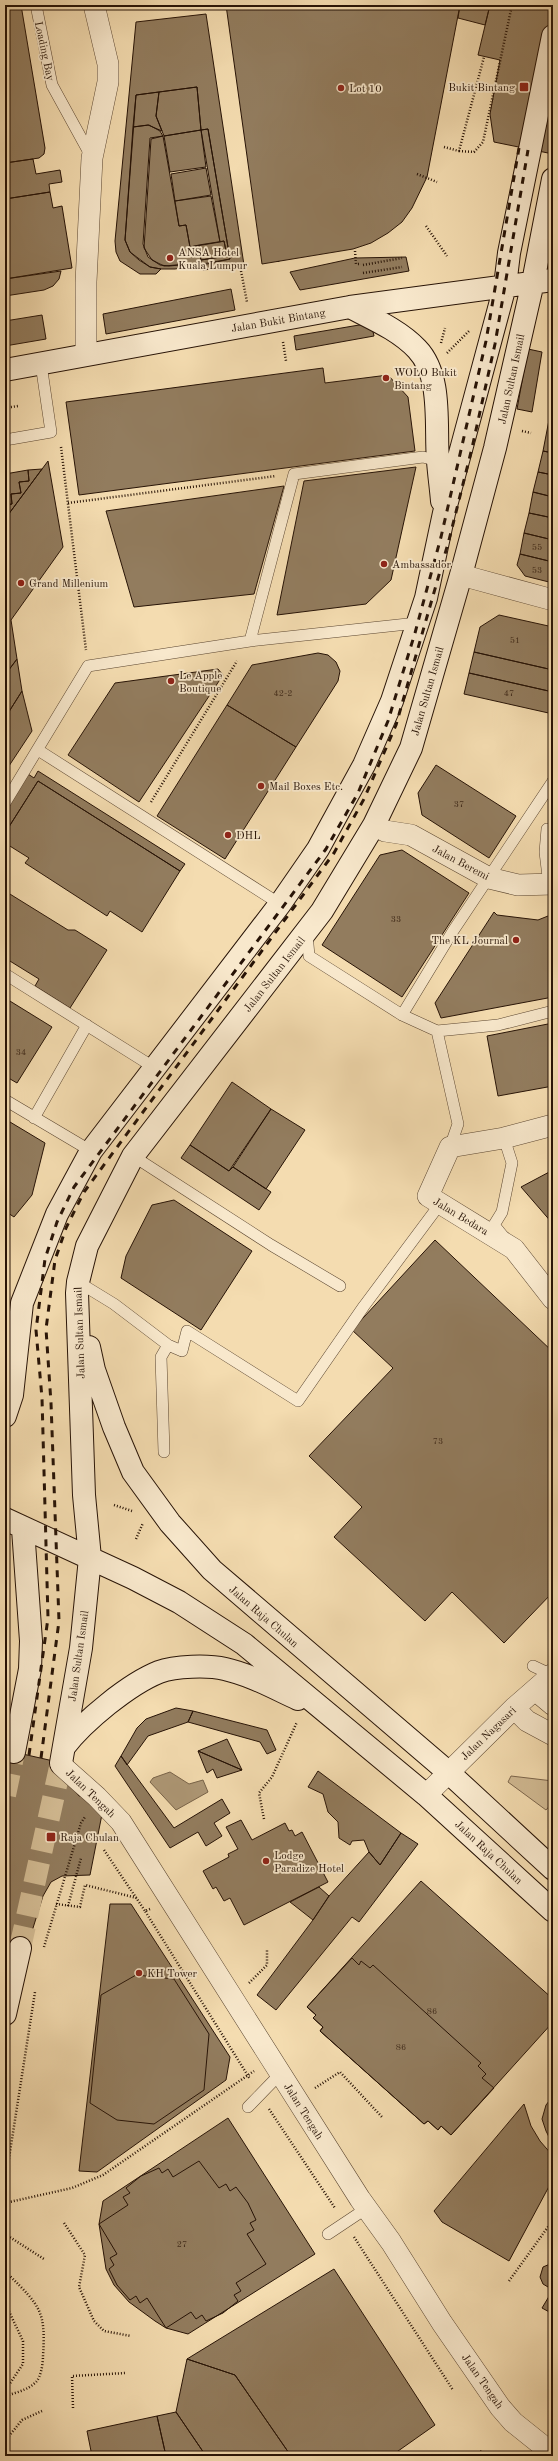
<svg xmlns="http://www.w3.org/2000/svg" width="558" height="2461" font-family="'Old Standard TT',serif">
<rect width="100%" height="100%" fill="#f4dcb0"/>
<filter id="stains"><feTurbulence type="fractalNoise" baseFrequency=".005" numOctaves="4"/><feColorMatrix values="0 0 0 0 .2 0 0 0 0 .09 0 0 0 0 .02 0 0 0 .5 -.17"/></filter>
<radialGradient id="worn" r=".72"><stop offset=".6" stop-color="#630" stop-opacity="0"/><stop offset="1" stop-color="#630" stop-opacity=".3"/></radialGradient>
<path fill="#d1ba93" stroke="#7c664c" d="M511,1776L553,1781V1802L546,1810L508,1782Z"/>
<path fill="#ae9876" stroke="#786349" d="M170,1772L189,1784L203,1780L208,1792L176,1810L150,1782L153,1778Z"/>
<path fill="#927c5e" stroke="#271306" d="M5,5H21L45,148L44,154L39,158L5,163Z
M226,5H460L427,177L412,208L402,222L388,233L371,243L353,249L262,264Z
M460,5H490L485,25L458,18Z
M490,5H553V154L494,142L490,114L500,60L478,55Z
M206,14L244,265L203,270L198,266L230,259L208,129L201,130L197,87L136,95L125,240L130,252L139,260L150,267L161,269L156,274H140L120,261L116,252L115,241L136,22Z
M197,87L201,130L164,136L156,116L159,92Z
M159,92L156,116L162,131L148,125L133,127L136,95Z
M149,125L160,131L163,136L150,138L143,244L148,257L160,265L169,266L201,263V260L227,256L224,241L220,242L201,130L208,129L230,259L175,269H161L150,267L130,252L125,240L133,127Z
M201,130L206,167L170,172L164,136Z
M163,136L179,226L186,225L190,247L199,245L201,263L164,266L152,260L144,248L151,139Z
M33,159L36,174L60,170L62,182L49,184L50,192L5,199V163Z
M206,168L211,195L175,201L171,174Z
M50,192L53,208L62,206L72,268L5,279V199Z
M211,196L220,242L190,247L186,225L179,226L175,201Z
M224,241L227,256L201,260L199,245Z
M406,257L409,271L300,290L290,272L355,258Z
M61,271L59,279L53,286L44,290L5,296V279Z
M231,289L235,310L106,334L103,314Z
M42,315L46,339L5,346V321Z
M371,323L374,336L296,350L294,336Z
M528,349L542,352L532,412L517,409Z
M323,368L325,383L388,375L408,397L415,451L79,495L66,402Z
M549,420L553,421V453L543,451Z
M543,451L553,453V475L538,472Z
M48,461L63,547L11,620L17,659L5,675V519Z
M416,467L391,580L366,604L277,615L304,481Z
M42,469L5,519V505L12,504L11,494L21,493L19,482L29,481L28,470Z
M28,470L29,481L19,482L21,493L11,494L12,504L5,505V474Z
M538,472L553,475V497L533,492Z
M284,486L254,594L134,607L106,511Z
M533,492L553,497V518L529,513Z
M529,513L553,518V540L524,533Z
M524,533L553,540V562L520,554Z
M520,554L553,562V583L525,576L517,565Z
M499,615L553,627V670L474,652L480,627Z
M474,652L553,670V692L469,673Z
M318,653L328,655L336,662L340,671L338,681L296,747L227,705L252,665Z
M17,659L22,691L5,718V675Z
M218,669L223,675L139,802L68,755L115,683Z
M469,673L553,692V714L464,694Z
M22,691L32,731L5,772V718Z
M227,705L296,747L225,859L157,816Z
M436,765L516,816L489,858L422,815L418,793Z
M38,771L185,864L180,871L38,781L5,833V810L28,774L34,778Z
M38,781L180,871L142,932L110,911L107,916L25,863L29,858L5,843V833Z
M402,850L469,893L402,997L322,945L380,855Z
M5,891L68,930H75L107,950L70,1008L35,986L39,979L5,958Z
M494,912L497,915L538,920L553,914V997L441,1018L435,1003Z
M5,998L52,1027L17,1083L5,1076Z
M553,1023V1086L498,1096L487,1036Z
M232,1082L271,1109L229,1171L190,1145Z
M271,1109L305,1130L266,1189L233,1167Z
M5,1119L45,1143L32,1195L14,1217L5,1211Z
M190,1145L229,1171L233,1167L271,1192L259,1210L181,1158Z
M553,1170V1224L521,1187Z
M174,1200L252,1251L201,1330L121,1278L126,1256L152,1205Z
M435,1240L553,1352V1592L504,1643L452,1592L425,1621L334,1537L362,1507L309,1456L393,1368L352,1330Z
M176,1708L193,1711L188,1722L148,1736L127,1765L121,1756L137,1728L146,1719Z
M193,1711L267,1730L276,1750L267,1754L260,1742L188,1722Z
M227,1739L242,1770L198,1751Z
M5,1750L71,1765V1786L79,1796L105,1799L90,1875L62,1876L51,1882L43,1896L28,1944L5,1950Z
M198,1751L242,1770L217,1778L213,1769L207,1773Z
M121,1756L174,1828L222,1799L230,1813L214,1823L222,1836L206,1846L198,1832L170,1848L115,1766Z
M318,1771L401,1833L380,1865L369,1852L364,1840L352,1841L350,1845L339,1838L338,1822L328,1812L323,1794L308,1787Z
M241,1820L252,1840L285,1823L289,1831L292,1830L295,1836L302,1832L328,1882L244,1925L230,1898L224,1901L216,1887L213,1889L203,1871L229,1857L228,1854L238,1849L226,1827Z
M401,1833L418,1844L359,1922L352,1917L276,2010L257,1995L313,1920L329,1896L369,1852L380,1865Z
M421,1881L553,1999V2022L451,2135L441,2126L438,2130L428,2121L424,2124L320,2031L323,2027L313,2018L316,2015L307,2007Z
M319,1887L329,1896L313,1920L290,1902Z
M110,1904H131L230,2057L226,2080L97,2172L79,2171Z
M352,1958L359,1965L361,1961L370,1968L373,1965L481,2063L478,2066L486,2074L482,2078L494,2088L451,2135L441,2126L438,2130L428,2121L424,2124L320,2031L323,2027L313,2018L316,2015L307,2007Z
M136,1975L174,1979L209,2034L204,2090L154,2124L117,2120L90,2103L101,1995Z
M553,2096V2145L546,2131L542,2119L546,2105Z
M524,2104L531,2126L540,2141L553,2156V2179L509,2261L442,2222L434,2211Z
M228,2118L315,2254L188,2334L166,2328L155,2321L129,2302L114,2285L106,2269L99,2224L103,2201Z
M199,2161L219,2188L226,2184L230,2191L236,2187L248,2203L256,2220L250,2223L254,2230L247,2234L266,2264L236,2283L241,2291L234,2295L238,2301L223,2313L206,2321L202,2315L196,2319L191,2312L166,2328L147,2298L140,2303L136,2296L130,2300L117,2285L109,2269L114,2265L110,2258L117,2254L99,2224L128,2205L123,2197L130,2193L126,2188L141,2176L159,2168L162,2173L168,2169L173,2177Z
M550,2264H553V2290L543,2284L540,2277L543,2267Z
M334,2269L435,2425L391,2456H291L235,2375L187,2359Z
M551,2293L553,2294V2314L542,2308Z
M187,2359L235,2375L291,2456H206L176,2412Z
M176,2412L206,2456H166L157,2416Z
M157,2416L166,2456H92L87,2431Z"/>
<g fill="none" stroke-linecap="round" stroke-linejoin="round">
<path stroke="#d5be96" stroke-width="22" stroke-dasharray="22 11" stroke-linecap="butt" d="M5,1795L14,1752
M20,1948L61,1763"/>
<defs>
<path id="service" d="M36,5L52,85L91,156
M5,440L51,432L41,364
M250,641L294,474L423,457L438,461
M38,750L280,904
M5,803L88,666L250,641L417,623
M547,829L545,852L549,885
M307,933L309,956L402,1015L437,1031L458,1124L450,1147
M5,974L155,1068
M402,1015L453,931L553,781
M437,1031L498,1025L553,1011
M5,1100L91,1151
M34,1118L87,1025
M133,1156L271,1245L340,1286
M503,1236L494,1225L502,1212L512,1163L504,1138
M78,1282L114,1304L168,1345L161,1357L164,1452
M168,1345L182,1351L187,1331L298,1401L364,1306L440,1204
M533,1666L552,1675
M248,2107L280,2074
M328,2234L367,2208"/>
<path id="minor" d="M86,354V282L92,158L108,82V64L94,5
M461,575L553,600
M374,825L385,831L411,835L489,878L518,885L553,884
M553,1125L504,1138L450,1147L428,1196L514,1249L553,1299
M535,1690L553,1705
M514,1708L527,1721L553,1735
M61,1765L97,1797L121,1822L360,2199L391,2242L442,2323L500,2407L513,2422L553,2454
M426,1795L514,1708L553,1674"/>
<path id="secondary" d="M350,307C373,319 399,330 417,349C443,376 435,427 438,461C439,475 441,488 442,501
M5,370L350,307L553,280
M89,1347L94,1370L114,1427L133,1472L170,1523L212,1570L448,1772L553,1869
M5,1416L12,1395L22,1303L57,1214L91,1151L280,904L318,849L364,765L392,701L426,598L444,513L505,286L509,253L553,36
M5,1519L133,1578L179,1602L244,1644L426,1795L553,1911
M64,1747C84,1721 129,1684 159,1672C175,1666 208,1665 225,1669C251,1675 274,1688 298,1699
M14,1752L30,1669L31,1641L23,1529
M61,1763L81,1648L90,1558L84,1495L77,1293L78,1282L87,1246L133,1156L322,911L374,825L411,748L461,575L495,448L533,282L553,179
M5,2014L20,1948"/>
</defs>
<use href="#service" stroke="#5a4530" stroke-width="12"/>
<use href="#minor" stroke="#5a4530" stroke-width="22"/>
<use href="#secondary" stroke="#271306" stroke-width="24"/>
<path stroke="#271306" stroke-width="2.5" stroke-dasharray="1 2" stroke-linecap="butt" d="M507,5L512,6
M444,147L459,151L484,57
M459,151L474,152L483,142L512,5
M417,174L437,182
M426,226L447,256
M355,251L356,264H361
M278,261V264
M363,265L402,258
M241,271L247,302
M363,273L402,267
M283,342L286,361
M441,343L445,328
M447,353L469,331
M5,408L18,406
M522,431L531,433
M61,447L86,650
M68,503L276,476
M151,802L237,661
M114,1505L132,1511
M136,1539L143,1523
M550,1785H553
M264,1819L259,1793L272,1777L297,1722
M104,1850L145,1911
M56,1904L80,1907L85,1885L137,1898
M68,1906L81,1858
M150,1909L145,1911L250,2079
M44,1947L81,1823L85,1817
M249,1983L267,1965V1950
M315,2088L340,2072L382,2117
M269,2109L335,2208
M7,2171L35,1992
M5,2203L72,2188L103,2175L254,2071
M64,2223L85,2255L79,2287L94,2321L104,2331L131,2336
M5,2234L44,2259
M354,2237L453,2390
M5,2275H9C40,2306 46,2311 43,2356C43,2363 41,2377 36,2382C28,2390 15,2393 5,2396
M509,2281L553,2220
M5,2303L23,2341V2364L5,2391
M73,2408L72,2376L126,2373
M5,2441L22,2420L42,2411
M480,2451L486,2456
M506,2455L507,2456"/>
<use href="#service" stroke="#f8e8cc" stroke-width="11"/>
<use href="#minor" stroke="#f8e8cc" stroke-width="21"/>
<use href="#secondary" stroke="#f8e8cc" stroke-width="22"/>
<path stroke="#271306" stroke-width="3" stroke-dasharray="7 7" stroke-linecap="butt" d="M29,1755L48,1618L42,1398L36,1330L45,1259L57,1222L74,1187L326,849L358,793L388,721L415,633L441,537L486,341L519,148
M41,1758L59,1621L51,1403L46,1329L55,1260L66,1228L84,1192L334,853L364,799L396,725L449,540L472,448L495,344L528,150"/>
</g>
<g fill="#8f2418" stroke="#f8e8cc" stroke-width="1.5">
<rect x="519" y="82" width="10" height="10" rx="2"/>
<circle cx="341" cy="88" r="4"/>
<circle cx="170" cy="258" r="4"/>
<circle cx="386" cy="378" r="4"/>
<circle cx="384" cy="564" r="4"/>
<circle cx="21" cy="583" r="4"/>
<circle cx="171" cy="681" r="4"/>
<circle cx="261" cy="786" r="4"/>
<circle cx="228" cy="835" r="4"/>
<circle cx="516" cy="940" r="4"/>
<rect x="46" y="1832" width="10" height="10" rx="2"/>
<circle cx="266" cy="1861" r="4"/>
<circle cx="139" cy="1973" r="4"/>
</g>
<g text-anchor="middle" stroke-width="3.5" stroke-linejoin="round" paint-order="stroke">
<g font-size="9" fill="#422d1c">
<text x="537" y="550">55</text>
<text x="537" y="573">53</text>
<text x="515" y="643">51</text>
<text x="283" y="696">42-2</text>
<text x="509" y="696">47</text>
<text x="459" y="807">37</text>
<text x="396" y="922">33</text>
<text x="21" y="1055">34</text>
<text x="438" y="1444">73</text>
<text x="432" y="2014">86</text>
<text x="401" y="2050">86</text>
<text x="182" y="2247">27</text>
</g>
<g font-size="11" fill="#271306" stroke="#f8e8cc">
<text transform="translate(45 51) rotate(78)" y="4">Loading Bay</text>
<text transform="translate(278 320) rotate(-10)" y="4">Jalan Bukit Bintang</text>
<text transform="translate(511 379) rotate(-78)" y="4">Jalan Sultan Ismail</text>
<text transform="translate(427 691) rotate(-74)" y="4">Jalan Sultan Ismail</text>
<text transform="translate(461 862) rotate(28)" y="4">Jalan Beremi</text>
<text transform="translate(274 974) rotate(-52)" y="4">Jalan Sultan Ismail</text>
<text transform="translate(461 1216) rotate(31)" y="4">Jalan Bedara</text>
<text transform="translate(79 1333) rotate(-92)" y="4">Jalan Sultan Ismail</text>
<text transform="translate(264 1616) rotate(41)" y="4">Jalan Raja Chulan</text>
<text transform="translate(78 1656) rotate(-82)" y="4">Jalan Sultan Ismail</text>
<text transform="translate(488 1733) rotate(-44)" y="4">Jalan Nagasari</text>
<text transform="translate(91 1793) rotate(44)" y="4">Jalan Tengah</text>
<text transform="translate(489 1852) rotate(43)" y="4">Jalan Raja Chulan</text>
<text transform="translate(304 2111) rotate(58)" y="4">Jalan Tengah</text>
<text transform="translate(483 2381) rotate(55)" y="4">Jalan Tengah</text>
</g>
<g font-size="11" fill="#271306" stroke="#f8e8cc" text-anchor="start">
<text x="515" y="91" text-anchor="end">Bukit Bintang</text>
<text x="349" y="92">Lot 10</text>
<text x="178" y="256">ANSA Hotel<tspan x="178" dy="13">Kuala Lumpur</tspan></text>
<text x="394" y="376">WOLO Bukit<tspan x="394" dy="13">Bintang</tspan></text>
<text x="392" y="568">Ambassador</text>
<text x="29" y="587">Grand Millenium</text>
<text x="179" y="679">Le Apple<tspan x="179" dy="13">Boutique</tspan></text>
<text x="269" y="790">Mail Boxes Etc.</text>
<text x="236" y="839">DHL</text>
<text x="508" y="944" text-anchor="end">The KL Journal</text>
<text x="60" y="1841">Raja Chulan</text>
<text x="274" y="1859">Lodge<tspan x="274" dy="13">Paradize Hotel</tspan></text>
<text x="147" y="1977">KH Tower</text>
</g>
</g>
<rect width="558" height="2461" fill="none" stroke="#f4dcb0" stroke-width="20"/>
<rect x="6" y="6" width="546" height="2449" fill="none" stroke="#271306" stroke-width="2"/>
<rect x="10" y="10" width="538" height="2441" fill="none" stroke="#271306"/>
<rect width="100%" height="100%" filter="url(#stains)"/>
<rect width="100%" height="100%" fill="url(#worn)"/>
</svg>
